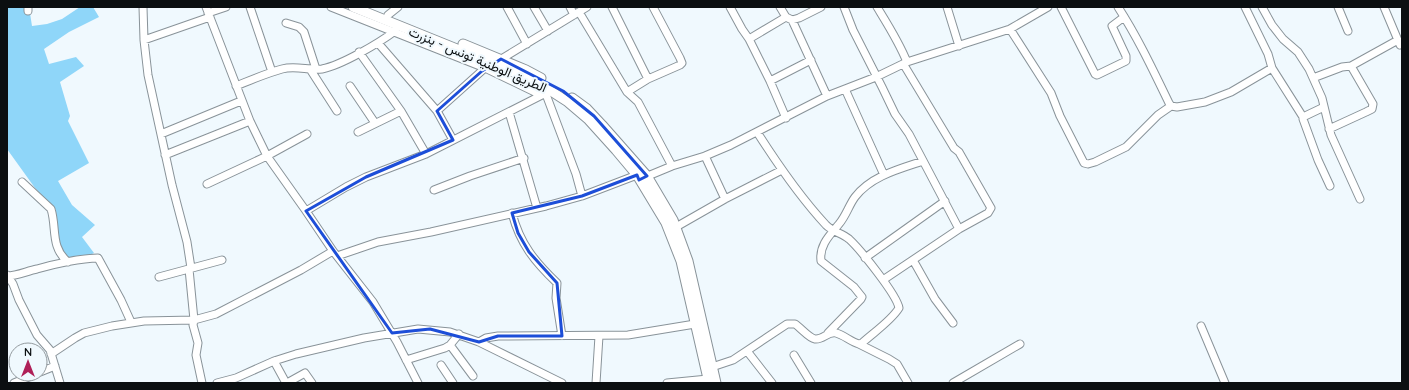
<svg xmlns="http://www.w3.org/2000/svg" width="1409" height="390" font-family="Quicksand,Vazirmatn,sans-serif">
<rect width="100%" height="100%" fill="#f0f9fe"/>
<path fill="#8fd6f9" d="M7,7H29L32,26L47,24L62,19L80,7H93L99,17L69,32L44,49L49,64L76,57L84,66L60,82L70,116L68,121L89,163L58,181L72,205L95,225L82,237L94,253L83,258L67,259C56,241 57,230 56,210L35,188L7,149Z"/>
<g fill="none" stroke-linecap="round" stroke-linejoin="round">
<defs>
<path id="minor" d="M143,7L144,40L148,75L172,185L187,242L191,268
M206,7L250,121L267,156L306,211L333,251L373,302L397,342L418,383
M250,7L272,72
M331,7L485,68L541,95
M507,7L527,44
M534,7L548,31
M570,7L574,15
M612,7L648,79
M730,7L742,29L749,39L786,17
M780,7L786,17L792,20L799,18L821,7
M844,7L853,30L882,87L895,114L909,134L959,229L883,280
M877,7C888,25 899,42 907,62
M947,7L959,46
M1061,7L1095,74L1097,75L1126,61V56L1112,26L1124,17
M1118,7C1138,38 1153,70 1169,103L1171,106L1177,107L1205,102L1231,92L1272,68
M1245,7L1268,54L1272,68L1303,117
M1262,7L1272,25L1283,39L1298,52L1309,69L1322,98L1331,135L1360,199
M1338,7L1348,31
M1384,7L1400,45
M28,11V7
M579,12L627,92L638,102L672,166
M208,13L226,7
M388,15L398,7
M792,20L827,96
M286,23L299,27L304,32L316,69
M1010,29L1051,93L1060,116L1084,163L1088,164L1095,162L1126,147L1158,115L1171,106
M749,39L770,81L786,118
M144,40L210,17
M378,43L437,111L453,140
M359,52L401,111L426,154
M498,61L587,7
M904,65L954,148L959,152L991,208L988,213L959,229
M1351,66L1398,40
M310,69L337,111
M1313,78L1342,67L1351,66L1373,104L1372,109L1366,112L1329,129
M770,81L811,60
M236,86C251,80 267,73 282,69C296,65 309,71 322,69C342,65 379,43 395,31
M350,86L375,123
M544,89L576,174L582,196
M845,89L884,175
M627,92L648,79L680,65L682,63L680,58L653,7
M1324,107L1303,117V119L1318,160L1330,186
M437,111L485,68
M509,112L537,208
M358,132L401,111
M161,134L241,101
M165,155L250,121
M705,156L725,199
M643,178L672,166L705,156L731,145L827,96L876,77L907,62L1010,29L1048,7
M22,182L51,209C57,228 50,247 68,262
M207,184L267,156L307,134
M434,190L470,176L524,158
M306,211L346,187L366,177L426,154L546,93
M512,213C520,244 535,262 557,283L556,298L562,336
M676,227L725,199L782,170
M337,256L378,242L431,232L546,206L582,196L637,175
M865,258L945,201
M913,260L935,299L953,323
M189,269L194,320L193,325L198,343L196,355L202,383
M7,275L13,284L19,300L37,335L50,350L60,383
M7,276C17,276 27,271 37,269C54,264 82,258 98,258L121,300L131,322
M159,277L222,260
M1201,326L1225,383
M828,333L861,299L862,297L854,287L821,261C819,245 830,235 839,224C846,216 849,205 855,197C871,176 899,169 923,161
M479,342L486,338L498,336L628,335L695,324
M859,344L889,359L897,364L908,383
M450,345L473,376
M747,351L772,383
M51,354L75,338L84,333L112,326L144,321L194,320L216,314L301,270L333,251
M794,355L811,383
M406,360L445,348L450,345L459,334
M274,361L286,383
M441,365L453,383
M712,367L733,360L787,324H795C801,328 809,338 815,339C823,340 828,331 836,333C844,335 851,342 859,344L862,343C874,332 891,321 899,308C897,295 860,249 849,239C842,233 833,232 826,225C800,197 778,165 757,132
M40,372L55,366
M14,383L36,374
M217,383L236,378L274,361L296,354L364,338L418,329L450,332L479,342L562,383
M287,383L305,373L312,383
M596,383L599,336
M667,383L708,379
M953,383L1020,344"/>
<path id="major" d="M353,7L494,64L537,82L568,102L588,119L616,150L637,175L666,223L681,261L709,383
M463,44L526,70L541,78
M572,98L587,109L602,125L647,176L673,220L688,261L716,383"/>
</defs>
<use href="#minor" stroke="#899399" stroke-width="9"/>
<use href="#major" stroke="#899399" stroke-width="11"/>
<use href="#minor" stroke="#fff" stroke-width="7"/>
<use href="#major" stroke="#fff" stroke-width="9"/>
</g>
<path fill="none" stroke="#1d4ed8" stroke-width="3" stroke-linejoin="round" d="M501,59L563,91L594,116L647,176L639,180L637,175L582,196L512,213L518,233L529,252L557,283L562,336H498L479,342L430,329L392,333L306,211L366,177L453,140L437,111L482,71Z"/>
<g text-anchor="middle" stroke-width="4" stroke-linejoin="round" paint-order="stroke">
<g font-size="13" fill="#0b0f11" stroke="#f0f9fe">
<text transform="translate(478 59) rotate(23)" y="5">الطريق الوطنية تونس - بنزرت</text>
</g>
</g>
<rect width="1409" height="390" fill="none" stroke="#0b0f11" stroke-width="16"/>
<g transform="translate(28 362)"><circle r="19" fill="#f0f9fe" stroke="#949b9f"/>
<path d="M0-3L7 15L0 10L-7 15Z" fill="#af2058"/>
<text y="-6" font-size="11" font-weight="bold" text-anchor="middle" fill="#0b0f11">N</text>
</g>
</svg>
